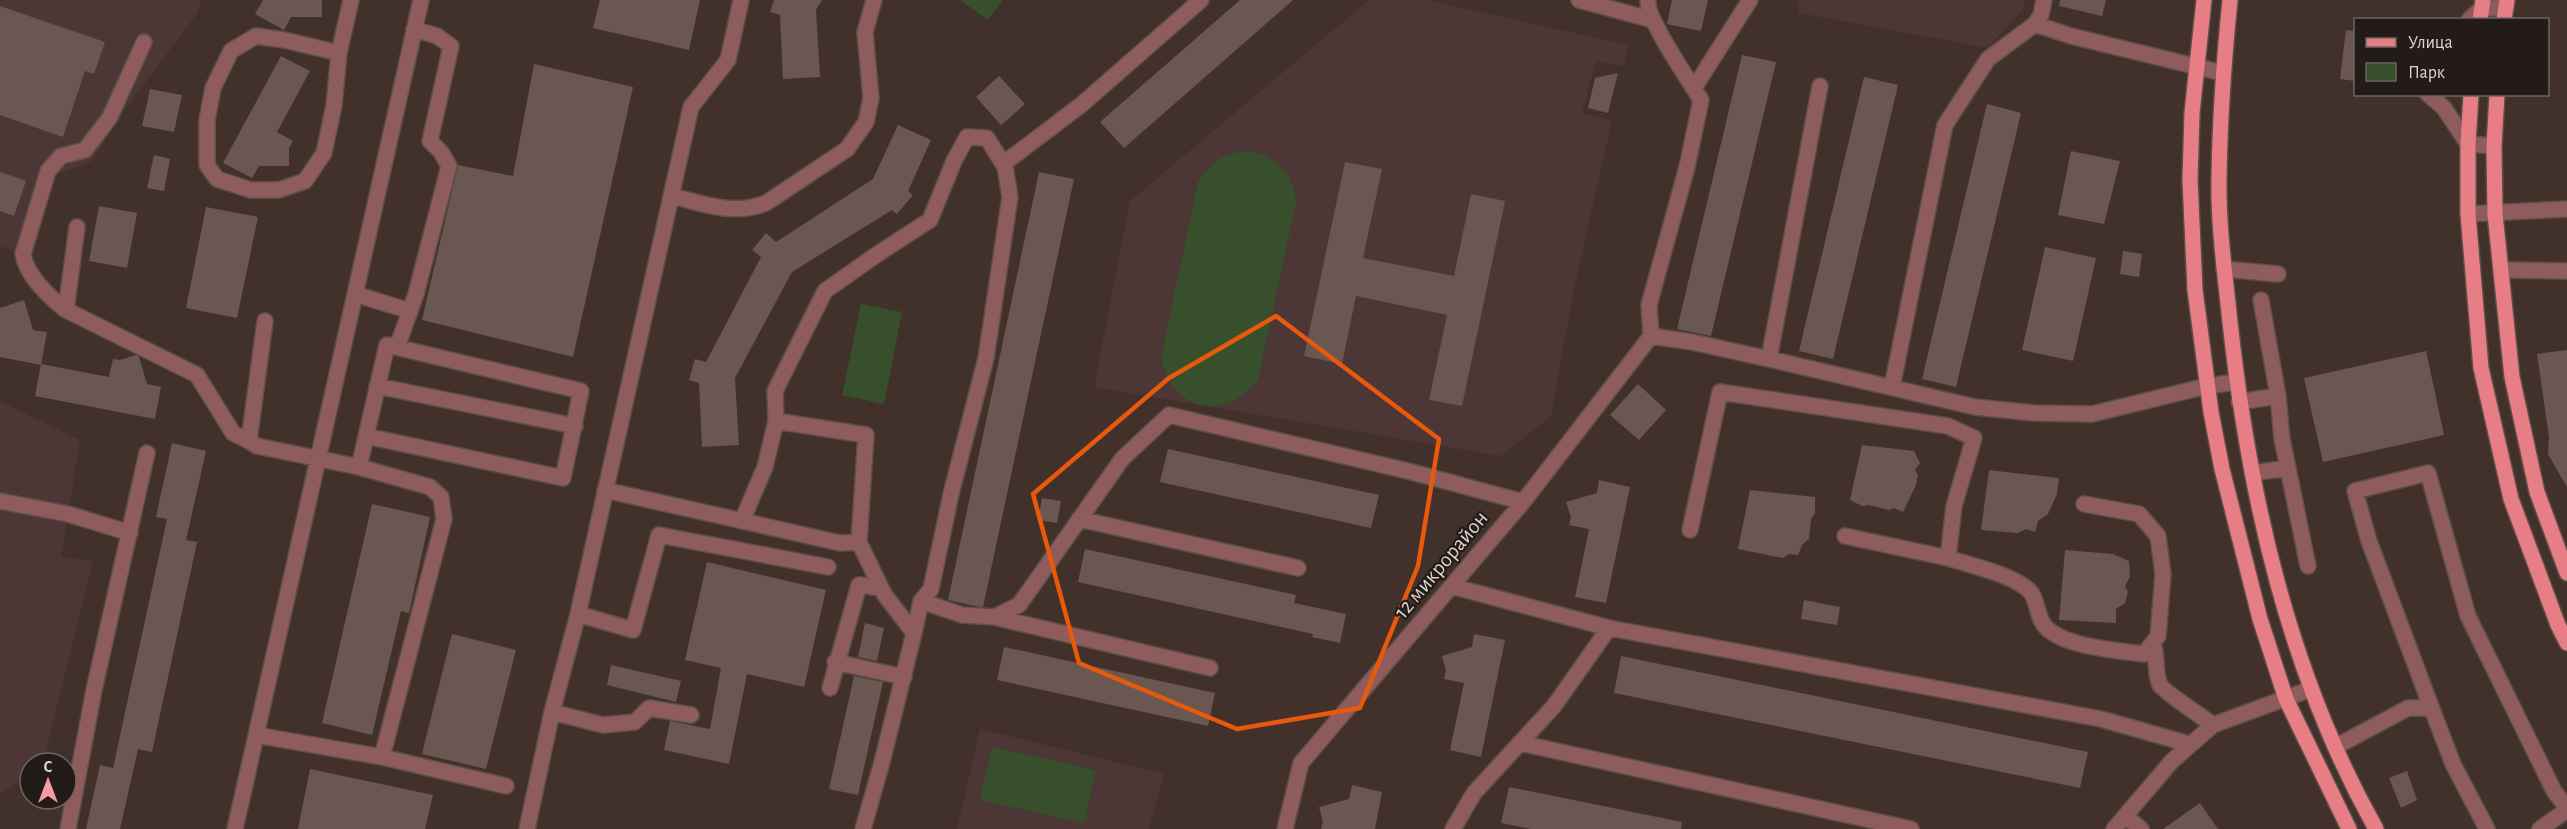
<svg xmlns="http://www.w3.org/2000/svg" width="2567" height="829" font-family="'Alegreya Sans',sans-serif">
<rect width="100%" height="100%" fill="#41312a"/>
<path fill="#4c3736" d="M0,0H201L198,12L122,114L92,161L56,175L32,258L0,246Z
M1369,0H1427L1628,45L1624,66L1596,61L1582,113L1612,120L1573,294L1551,416L1501,456L1094,387L1130,201Z
M1798,0H2025L2023,9L1988,48L1799,13Z
M0,401L80,440L61,557L93,561L43,763H30V775L0,794Z
M980,729L1164,774L1149,829H957Z"/>
<path fill="#374f2a" d="M960,0H1003L988,20Z
M1248,151C1278,157 1293,173 1296,203L1258,379C1225,423 1173,412 1161,358L1198,182C1211,162 1224,153 1248,151Z
M861,304L902,312L884,404L842,395Z
M992,747L1096,770L1084,823L980,800Z"/>
<path fill="#6a5751" d="M263,0H322V17H291L284,30L255,14Z
M600,0H700L689,50L593,28Z
M774,0H822L816,10L820,77L783,79L780,15L770,12Z
M1240,0H1293L1124,148L1100,122Z
M1672,0H1708L1701,31L1667,24Z
M2060,0H2106L2102,16L2059,6Z
M0,6L105,42L94,74L85,71L63,137L0,115Z
M2346,30L2355,31V81L2340,79Z
M1742,55L1776,62L1711,336L1677,329Z
M281,56L310,71L277,132L293,141L289,148V166H259L252,178L223,163Z
M534,64L633,87L573,357L422,320L458,165L513,176Z
M1618,73L1608,113L1588,108L1595,78Z
M999,76L1025,104L1001,125L976,97Z
M1864,77L1898,85L1833,359L1799,351Z
M150,89L182,95L174,132L142,126Z
M1987,104L2021,113L1956,387L1922,379Z
M898,125L931,140L908,191L913,195L897,214L892,210L792,272L735,378L739,445L702,447L699,383L689,380L695,359L706,362L761,257L752,250L766,233L776,242L873,179Z
M2071,151L2120,161L2104,224L2058,215Z
M154,155L170,159L164,191L147,188Z
M1345,162L1382,169L1363,258L1454,276L1471,194L1505,201L1462,406L1429,400L1447,315L1356,296L1342,364L1304,356Z
M0,172L26,181L14,216L0,211Z
M1039,172L1074,179L983,607L975,606L948,600Z
M99,206L137,213L127,268L89,261Z
M206,207L258,217L237,318L186,308Z
M2045,247L2096,258L2073,361L2022,350Z
M2123,251L2142,254L2139,277L2120,274Z
M24,300L33,330L47,332L41,365L0,357V308Z
M2567,350V487L2548,454L2549,437L2537,354Z
M2426,351L2444,435L2323,462L2304,378Z
M136,355L139,357L147,384L161,387L155,419L35,396L41,364L109,377L113,359L120,360Z
M1638,384L1666,410L1639,440L1610,415Z
M172,443L206,451L186,540L197,542L152,752L138,749L120,829H86L100,765L113,768L167,519L156,517Z
M1862,445L1914,451L1920,463L1915,470L1918,475L1916,485L1903,512L1894,508L1889,510L1869,505L1862,506L1850,500Z
M1168,449L1379,495L1371,528L1160,482Z
M1989,470L2059,478L2057,494L2048,514L2038,521L2035,532L2026,529L2018,533L1981,530Z
M1599,480L1630,487L1606,603L1575,597L1589,529L1569,525L1571,517L1566,502L1597,493Z
M1750,490L1815,497V513L1811,519L1809,539L1802,545L1798,555L1789,554L1783,558L1738,549Z
M1042,498L1061,501L1057,523L1038,520Z
M372,504L430,517L409,613L401,611L372,735L322,723Z
M1085,549L1296,595L1294,603L1346,614L1340,643L1312,637L1313,634L1078,582Z
M2065,550L2113,554L2129,561L2130,577L2125,586L2128,592L2125,603L2116,609V623L2059,620Z
M707,562L826,590L804,687L747,674L729,764L664,750L670,721L710,729L721,668L685,660Z
M1804,600L1840,607L1837,625L1801,619Z
M865,623L884,628L877,661L858,657Z
M452,634L516,650L486,769L422,754Z
M1474,634L1505,640L1481,757L1450,750L1464,683L1444,679L1446,671L1442,656L1472,647Z
M1004,647L1215,693L1208,726L997,680Z
M1621,656L2088,752L2080,788L1614,693Z
M611,665L681,681L676,702L607,685Z
M854,676L883,682L858,795L829,789Z
M310,769L433,795L425,829H298Z
M2407,771L2417,800L2401,808L2389,778Z
M1352,785L1382,792L1375,829H1321L1323,822L1319,807L1349,799Z
M1509,787L1682,822L1681,829H1531L1501,823Z
M2200,803L2218,829H2163Z"/>
<g fill="none" stroke-linecap="round" stroke-linejoin="round">
<defs>
<path id="minor" d="M1579,0L1653,20
M1648,0C1645,17 1690,82 1701,100L1687,167L1649,305L1651,336
M2469,20L2481,9L2506,7
M2035,24L2041,15L2044,0
M144,42L110,117L85,150L61,156L48,171L23,254C26,275 49,297 66,310L197,375L233,433L249,441L257,446L359,467L430,487L441,497L444,519L382,757
M339,53L284,40L256,36L231,51L213,88L207,120V165L217,179L251,190H279L305,181L324,153L334,105L339,53L351,0
M1694,88L1750,0
M2428,94L2444,108L2468,144L2494,146
M1003,164L1081,105L1201,0
M672,196C705,204 733,216 766,203L847,149L866,122L871,98L865,32L874,0
M2468,214L2567,209
M2224,269L2278,274
M2501,270L2567,271
M355,294L410,311L416,294L449,166L441,152L430,141L451,46L437,36L414,29
M2261,300L2278,396L2282,439L2308,566
M66,310L77,227
M1651,336L1692,342L1769,359L1975,407L2034,413L2092,414L2207,386L2236,382
M397,347L410,311
M1769,359L1820,86
M377,386L575,426
M1892,387L1945,125L1988,59L2035,24L2071,36L2223,73
M2239,402L2278,396
M776,421L866,435L859,542
M249,441L265,321
M359,467L387,345L581,391L563,478L366,436
M2252,473L2288,468
M605,490L840,543L859,542L884,594L914,633L882,762L863,829
M0,501L68,514L130,533
M1079,519L1298,568
M742,521L765,467L776,421L775,391L825,291L876,255L930,220L954,161L967,137L987,138L1005,167L1010,197L986,358L951,494L931,589L921,601L914,633
M1690,530L1720,392L1948,426L1974,438L1954,506L1948,558L1845,536
M1948,558C1969,565 2020,576 2032,594C2039,606 2037,622 2050,631C2073,648 2116,650 2144,654L2158,636L2163,574L2158,536L2139,514L2084,504
M1451,586L1609,628
M921,601L962,615L994,617L1019,605L1122,459L1169,415L1408,471L1523,502
M578,614L633,630L659,535L828,567
M994,617L1210,668
M2153,643C2158,657 2154,672 2160,685C2164,692 2204,718 2213,725
M835,662L904,677
M830,688L859,585L881,588
M2430,704L2453,764L2487,829
M552,712L603,725L635,722L649,708L691,715
M256,735L382,757L506,786
M1520,743L1911,829
M2335,747L2408,708H2426L2430,704L2369,541L2355,491L2428,473L2468,616L2554,791L2567,808
M2125,816L2141,829
M68,829L94,690L147,453
M235,829L421,0
M527,829L552,712L578,614L691,107L728,60L741,0
M1285,829L1301,763L1523,502L1651,336
M1453,829L1474,793L1554,706L1609,628L2101,719L2189,744
M2114,829L2172,761L2213,725L2311,689
M2540,829L2567,810"/>
<path id="major" d="M2204,0L2192,113L2190,180L2195,290L2211,412L2222,469L2260,619L2286,699L2349,829
M2230,0C2224,59 2220,118 2219,177C2218,225 2225,274 2230,322C2249,497 2289,674 2376,829
M2480,20L2483,0
M2504,20L2507,0
M2471,94L2468,144V214L2481,368L2511,499L2558,625L2567,643
M2497,94L2494,146L2495,214L2512,377L2537,492L2567,573"/>
</defs>
<use href="#minor" stroke="#5d4e48" stroke-width="18"/>
<use href="#major" stroke="#5d4e48" stroke-width="18"/>
<use href="#minor" stroke="#8f5c5e" stroke-width="15"/>
<use href="#major" stroke="#e77e85" stroke-width="15"/>
</g>
<path fill="none" stroke="#e8590c" stroke-width="4.5" stroke-linejoin="round" d="M1276,316L1439,439L1418,566L1360,708L1237,729L1079,663L1033,494L1169,378Z"/>
<g text-anchor="middle" stroke-width="4.5" stroke-linejoin="round" paint-order="stroke">
<g font-size="22" fill="#dfd4d0" stroke="#221b18">
<text transform="translate(1440 564) rotate(-50)" y="8">12 микрорайон</text>
</g>
</g>
<rect x="2354" y="18" width="195" height="78" fill="#221b18" stroke="#6e6562" stroke-width="1.5"/>
<rect x="2366" y="38" width="30" height="9" fill="#e77e85" stroke="#6e6562" stroke-width="1.5"/>
<text x="2408" y="48" font-size="18" fill="#dfd4d0">Улица</text>
<rect x="2366" y="63" width="30" height="18" fill="#374f2a" stroke="#6e6562" stroke-width="1.5"/>
<text x="2408" y="78" font-size="18" fill="#dfd4d0">Парк</text>
<g transform="translate(48 781)"><circle r="28" fill="#221b18" stroke="#6e6562" stroke-width="1.5"/>
<path d="M0-4.5L10 22L0 15L-10 22Z" fill="#f49aa6"/>
<text y="-9" font-size="16" font-weight="bold" text-anchor="middle" fill="#dfd4d0">С</text>
</g>
</svg>
